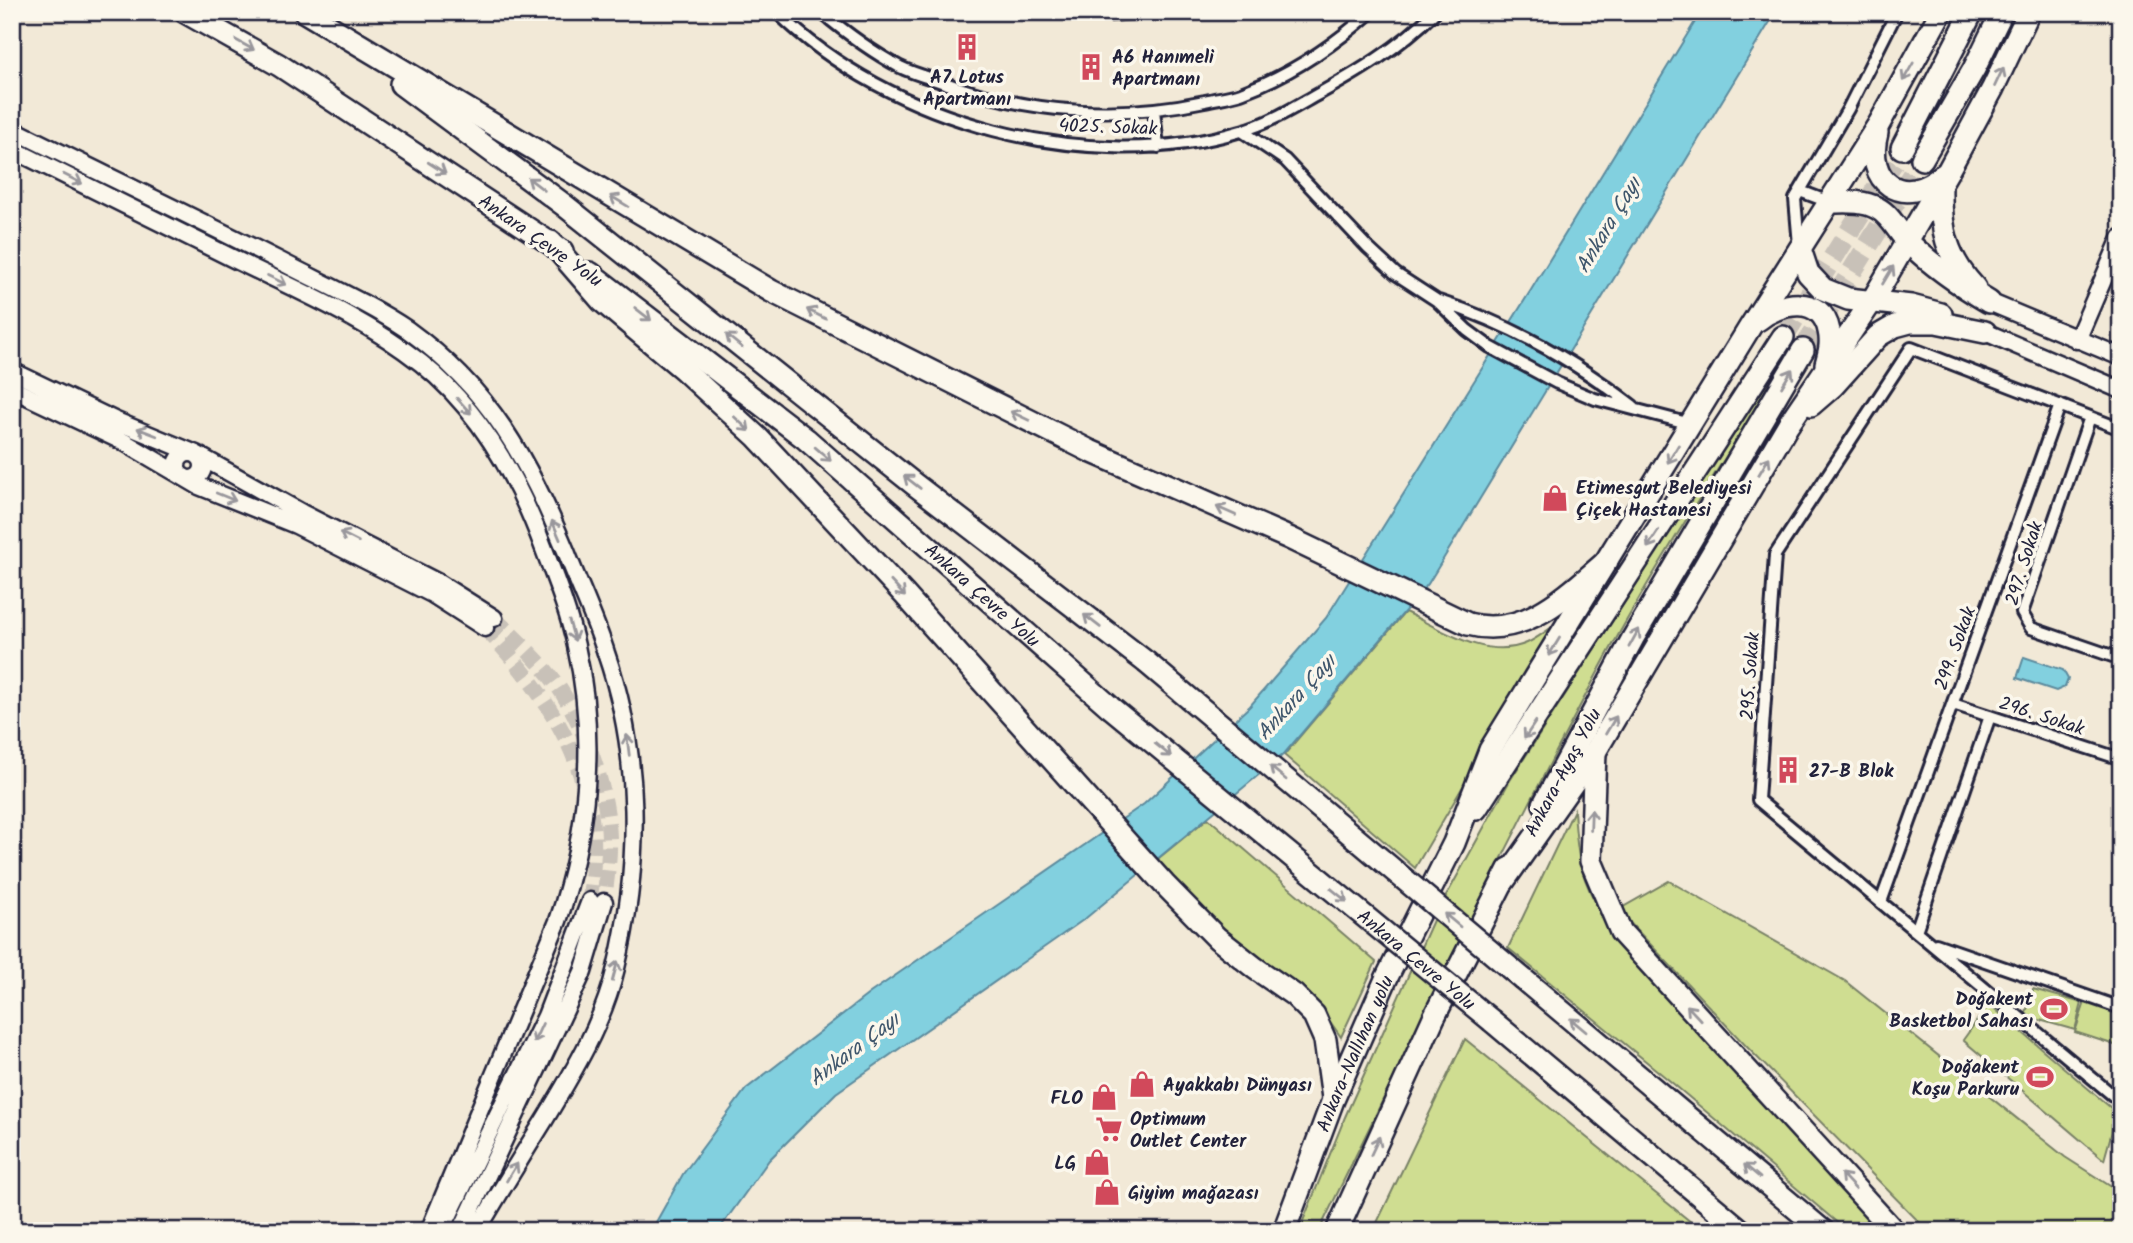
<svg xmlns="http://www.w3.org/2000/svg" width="2133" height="1243" font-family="Kalam,sans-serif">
<rect width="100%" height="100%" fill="#f2e9d7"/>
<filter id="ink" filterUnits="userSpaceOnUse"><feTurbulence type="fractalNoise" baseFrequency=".0143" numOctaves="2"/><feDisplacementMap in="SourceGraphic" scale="14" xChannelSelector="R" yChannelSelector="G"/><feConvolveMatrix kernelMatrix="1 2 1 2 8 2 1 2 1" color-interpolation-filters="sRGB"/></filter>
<g filter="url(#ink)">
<path fill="#cfdd91" stroke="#788066" stroke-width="2" d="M1793,340L1798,344C1726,456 1652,569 1590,687C1495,866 1408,1049 1319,1231H1299L1345,1117L1434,918L1509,782Z
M1405,612C1441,629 1486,661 1527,643C1538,638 1548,629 1559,623L1415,868L1284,755Z
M1574,810C1577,857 1580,880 1606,920L1888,1231H1847L1670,1081L1508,948Z
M1208,818L1376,962L1341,1037L1319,1006L1291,979L1234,939L1154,862Z
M1669,881L1845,981L2065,1157L2121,1193V1231H1928L1748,1048L1618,910Z
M2033,989L2082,1003L2075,1030L2025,1016Z
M2085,1002L2121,1013V1047L2075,1032Z
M1989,1004L2117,1113L2104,1160L1963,1040Z
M1465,1039L1702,1231H1373Z"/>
<path fill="#82d0df" stroke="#5c8a9d" stroke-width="2" d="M1701,12H1776L1428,584L1284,754L1086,918L836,1093L769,1160L718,1231H651L683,1174L746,1089L870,993L1144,804L1250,706L1326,618L1531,290Z
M2024,657L2063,670L2068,679L2065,687L2056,691L2017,678Z"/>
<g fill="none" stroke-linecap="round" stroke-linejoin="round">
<path stroke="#c8c1b8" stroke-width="16" stroke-dasharray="16 8" stroke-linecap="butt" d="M494,618C516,639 539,660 557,685C585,725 607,788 609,837C610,858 606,881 604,902
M485,628C541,687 587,753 593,837C594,858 592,880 590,901"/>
<path stroke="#c8c1b8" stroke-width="21" stroke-dasharray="21 10" stroke-linecap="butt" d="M1783,337L1902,148
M1803,350L1922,159"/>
<defs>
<path id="street" d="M777,12C889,123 1090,177 1241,131C1267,124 1290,110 1313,97C1357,73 1399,48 1435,12
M821,12C845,32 872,52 900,67C912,73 926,77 939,81C1025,113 1116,120 1205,101C1217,98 1229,97 1241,93C1288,76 1334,45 1371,12
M1057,12L1109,15L1147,12
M1154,110L1158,147
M1242,131L1285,160L1368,248L1396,274L1436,300L1467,330L1490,347L1557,383L1595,399L1691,424
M1800,191L1829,202
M1799,245L1795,199L1848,109L1897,12
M1439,301C1510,324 1574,360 1633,406
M2090,417L2022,613L2031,628L2121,659
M2121,429L1911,348L1775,555L1758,800L2121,1102
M1953,704L2121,759
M1881,902L2060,405
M1916,931L1990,716
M1936,944L2121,1008"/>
<path id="secondary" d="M12,129C101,173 191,216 280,261C322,283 368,303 408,330C492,391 527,459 566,551C579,585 595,618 606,653C641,754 641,865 616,968C603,1023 574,1071 545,1119C522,1156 499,1193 477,1231
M12,149C86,185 160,223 234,259C299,291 364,318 421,363C481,411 518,478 544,549C556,581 569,613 576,646C597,738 588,833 558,921L429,1231
M1989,302L2121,357
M1985,332L2121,390
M2077,340L2121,238
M12,371L116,421L196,454L302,513L437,582L494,618
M12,389L124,442L199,486L296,525L432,594L485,628
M177 466a13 13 0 1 1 26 0a13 13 0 1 1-26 0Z
M441,1231L546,1016L590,901
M461,1231L583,972L604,902"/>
<g id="highway">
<path d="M185,12L279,65L562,251"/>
<path d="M305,12L771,291L1090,451L1289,538L1468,624C1524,639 1567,595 1607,561"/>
<path d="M401,84L564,205L914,484L1146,662"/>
<path d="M1877,133C1864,182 1903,210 1943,175"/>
<path d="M1902,148L1972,12"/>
<path d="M1922,159L1974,69L2002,12"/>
<path d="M1941,186C1940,228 1946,257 1975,288"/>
<path d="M1829,202C1845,202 1862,200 1877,208C1892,216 1898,233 1910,244C1934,267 1960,285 1989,302"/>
<path d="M551,242L602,301L683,369L757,437L904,594L1164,884L1217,938L1255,968L1294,995L1314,1015L1325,1040L1333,1098"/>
<path d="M1800,249L1808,273L1823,289L1848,299L1911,306L1941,314"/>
<path id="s1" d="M590,273L806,439L1110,707"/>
<path d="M1758,320C1779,302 1822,294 1829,331C1832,343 1829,353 1826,364"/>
<path d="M1811,405L1833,386L1878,336L1895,326L1910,322H1936L1985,332"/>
<path d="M1595,752L1591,861L1621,932L1894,1231"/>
<path d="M1544,804L1633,638L1803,350"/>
<path d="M1476,809L1783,337"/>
<path d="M1503,882L1595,752L1788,425L1872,301L1948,171L1993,88L2029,12"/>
<path d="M1523,979L1823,1231"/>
<path d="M1492,1021L1742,1231"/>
<path id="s2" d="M1284,1231L1333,1100L1387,977L1454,843L1490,750L1750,327L1879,124L1941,12"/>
<path d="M1337,1231L1434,1017L1509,869"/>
</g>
</defs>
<use href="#street" stroke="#22223b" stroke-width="16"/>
<use href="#secondary" stroke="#22223b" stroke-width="21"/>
<use href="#highway" stroke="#22223b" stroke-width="26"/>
<use href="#street" stroke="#fbf7ec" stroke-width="10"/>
<use href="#secondary" stroke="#fbf7ec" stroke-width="16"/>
<use href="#highway" stroke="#fbf7ec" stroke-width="21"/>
<defs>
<g id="highway-bridge">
<path d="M1146,662L1523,979"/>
<path id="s3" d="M1110,707L1492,1021"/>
</g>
</defs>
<use href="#highway-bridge" stroke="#22223b" stroke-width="26" stroke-linecap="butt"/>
<use href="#highway-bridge" stroke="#fbf7ec" stroke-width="21"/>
</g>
<defs><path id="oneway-shaft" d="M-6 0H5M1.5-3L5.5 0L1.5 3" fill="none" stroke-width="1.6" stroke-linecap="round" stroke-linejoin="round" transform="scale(1.75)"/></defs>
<g stroke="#99979c">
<use href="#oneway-shaft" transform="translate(245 45) rotate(29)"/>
<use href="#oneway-shaft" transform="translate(1908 72) rotate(120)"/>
<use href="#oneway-shaft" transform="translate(1999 77) rotate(-65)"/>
<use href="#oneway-shaft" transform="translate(437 168) rotate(33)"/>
<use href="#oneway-shaft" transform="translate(73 179) rotate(27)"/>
<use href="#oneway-shaft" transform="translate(536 184) rotate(-143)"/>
<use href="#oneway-shaft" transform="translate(619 201) rotate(-149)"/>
<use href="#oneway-shaft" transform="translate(1888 275) rotate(-59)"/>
<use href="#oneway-shaft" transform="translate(277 280) rotate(26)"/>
<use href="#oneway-shaft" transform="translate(643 314) rotate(38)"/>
<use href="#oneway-shaft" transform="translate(816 314) rotate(-153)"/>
<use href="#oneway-shaft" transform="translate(734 341) rotate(-141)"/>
<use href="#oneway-shaft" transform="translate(1787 378) rotate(-59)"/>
<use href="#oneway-shaft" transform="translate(464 406) rotate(48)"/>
<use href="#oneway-shaft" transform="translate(1020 416) rotate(-154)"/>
<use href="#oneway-shaft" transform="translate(742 424) rotate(43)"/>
<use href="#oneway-shaft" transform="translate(147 432) rotate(-159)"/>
<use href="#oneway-shaft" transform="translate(823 454) rotate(41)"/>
<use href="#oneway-shaft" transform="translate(1673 454) rotate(121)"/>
<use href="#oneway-shaft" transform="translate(1764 466) rotate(-59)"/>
<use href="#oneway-shaft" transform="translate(912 482) rotate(-142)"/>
<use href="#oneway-shaft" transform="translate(226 497) rotate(22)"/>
<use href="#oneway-shaft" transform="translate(1226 511) rotate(-156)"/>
<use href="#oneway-shaft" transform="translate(556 530) rotate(-113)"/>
<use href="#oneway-shaft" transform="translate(349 537) rotate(-153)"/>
<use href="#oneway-shaft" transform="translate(1653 539) rotate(123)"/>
<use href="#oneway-shaft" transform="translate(898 589) rotate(47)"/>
<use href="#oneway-shaft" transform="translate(1092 621) rotate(-142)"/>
<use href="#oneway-shaft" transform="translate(572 631) rotate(74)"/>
<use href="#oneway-shaft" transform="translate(1634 638) rotate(-61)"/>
<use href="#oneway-shaft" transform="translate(1554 647) rotate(122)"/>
<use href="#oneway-shaft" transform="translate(1611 725) rotate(-59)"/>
<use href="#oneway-shaft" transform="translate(1530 730) rotate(124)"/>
<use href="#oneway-shaft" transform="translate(628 745) rotate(-97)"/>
<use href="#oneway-shaft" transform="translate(1163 750) rotate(39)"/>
<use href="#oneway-shaft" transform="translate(1278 773) rotate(-140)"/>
<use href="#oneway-shaft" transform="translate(1591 820) rotate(-88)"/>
<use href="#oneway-shaft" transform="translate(1339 895) rotate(39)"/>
<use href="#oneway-shaft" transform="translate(1452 920) rotate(-140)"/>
<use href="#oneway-shaft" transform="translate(615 971) rotate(-75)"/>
<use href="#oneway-shaft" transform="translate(1694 1013) rotate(-133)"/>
<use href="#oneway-shaft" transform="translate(1578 1025) rotate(-140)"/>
<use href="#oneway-shaft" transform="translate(538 1033) rotate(115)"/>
<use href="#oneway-shaft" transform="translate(1375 1146) rotate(-65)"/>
<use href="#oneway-shaft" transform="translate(1752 1171) rotate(-140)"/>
<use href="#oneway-shaft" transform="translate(512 1172) rotate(-59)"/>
<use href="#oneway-shaft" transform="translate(1848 1181) rotate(-133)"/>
</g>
</g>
<defs>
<symbol id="building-bare" viewBox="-9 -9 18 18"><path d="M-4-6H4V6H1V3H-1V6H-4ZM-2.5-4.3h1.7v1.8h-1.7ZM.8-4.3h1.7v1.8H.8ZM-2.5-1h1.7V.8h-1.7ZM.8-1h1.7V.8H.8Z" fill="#d1495b" stroke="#fbf7ec" stroke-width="2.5" paint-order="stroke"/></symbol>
<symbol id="shop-bare" viewBox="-9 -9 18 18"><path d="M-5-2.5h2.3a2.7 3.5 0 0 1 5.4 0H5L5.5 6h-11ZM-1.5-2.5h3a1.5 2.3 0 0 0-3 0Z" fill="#d1495b" stroke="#fbf7ec" stroke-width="2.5" paint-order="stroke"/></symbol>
<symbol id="stadium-bare" viewBox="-9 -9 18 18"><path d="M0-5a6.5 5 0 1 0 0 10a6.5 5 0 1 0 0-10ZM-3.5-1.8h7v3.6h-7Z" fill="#d1495b" stroke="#fbf7ec" stroke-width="2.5" paint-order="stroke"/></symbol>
<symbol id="supermarket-bare" viewBox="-9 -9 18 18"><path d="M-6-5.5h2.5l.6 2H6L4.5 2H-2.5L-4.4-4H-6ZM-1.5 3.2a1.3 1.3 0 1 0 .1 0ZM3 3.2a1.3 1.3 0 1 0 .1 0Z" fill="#d1495b" stroke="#fbf7ec" stroke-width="2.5" paint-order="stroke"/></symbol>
</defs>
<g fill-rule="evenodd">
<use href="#building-bare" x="948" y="28" width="38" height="38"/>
<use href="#building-bare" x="1072" y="48" width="38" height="38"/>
<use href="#shop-bare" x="1536" y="479" width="38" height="38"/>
<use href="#building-bare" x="1769" y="751" width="38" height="38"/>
<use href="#stadium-bare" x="2035" y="990" width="38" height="38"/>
<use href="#stadium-bare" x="2021" y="1058" width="38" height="38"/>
<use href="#shop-bare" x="1123" y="1065" width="38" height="38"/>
<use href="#shop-bare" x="1085" y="1078" width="38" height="38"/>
<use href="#supermarket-bare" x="1090" y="1110" width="38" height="38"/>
<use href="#shop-bare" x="1078" y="1143" width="38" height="38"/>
<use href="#shop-bare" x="1088" y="1173" width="38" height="38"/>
</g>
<g text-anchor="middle" stroke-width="7" stroke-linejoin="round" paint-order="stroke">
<g font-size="19" font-weight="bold" fill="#22223b" stroke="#fbf7ec" text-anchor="start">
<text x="1112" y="63">A6 Hanımeli<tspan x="1112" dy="22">Apartmanı</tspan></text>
<text x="967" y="83" text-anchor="middle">A7 Lotus<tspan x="967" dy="22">Apartmanı</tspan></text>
<text x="1576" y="494">Etimesgut Belediyesi<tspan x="1576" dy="22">Çiçek Hastanesi</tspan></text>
<text x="1809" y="777">27-B Blok</text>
<text x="2033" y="1005" text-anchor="end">Doğakent<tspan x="2033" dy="22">Basketbol Sahası</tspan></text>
<text x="2019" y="1073" text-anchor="end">Doğakent<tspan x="2019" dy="22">Koşu Parkuru</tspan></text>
<text x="1163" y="1091">Ayakkabı Dünyası</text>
<text x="1083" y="1104" text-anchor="end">FLO</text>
<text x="1130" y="1125">Optimum<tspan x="1130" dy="22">Outlet Center</tspan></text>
<text x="1076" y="1169" text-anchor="end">LG</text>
<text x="1128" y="1199">Giyim mağazası</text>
</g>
<g font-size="19" fill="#22223b" stroke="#fbf7ec">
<text transform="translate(1108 126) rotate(2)" y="7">4025. Sokak</text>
<text transform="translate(541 240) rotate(35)" y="7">Ankara Çevre Yolu</text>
<text transform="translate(2023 563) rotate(-73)" y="7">297. Sokak</text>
<text dy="7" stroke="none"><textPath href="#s1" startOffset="508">Ankara Çevre Yolu</textPath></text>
<text transform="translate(1954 648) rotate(-70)" y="7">299. Sokak</text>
<text transform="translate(1749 676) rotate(-86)" y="7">295. Sokak</text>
<text transform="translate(2042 715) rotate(18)" y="7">296. Sokak</text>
<text transform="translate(1562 772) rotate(-62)" y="7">Ankara-Ayaş Yolu</text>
<text dy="7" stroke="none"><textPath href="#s3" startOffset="397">Ankara Çevre Yolu</textPath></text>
<text dy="7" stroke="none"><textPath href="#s2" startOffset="191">Ankara-Nallıhan yolu</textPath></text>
</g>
<g font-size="21" font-style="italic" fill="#3f566c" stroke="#fbf7ec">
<text transform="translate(1608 225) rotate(-59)" y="7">Ankara Çayı</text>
<text transform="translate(1296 697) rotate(-48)" y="7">Ankara Çayı</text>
<text transform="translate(854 1049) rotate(-37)" y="7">Ankara Çayı</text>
</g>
</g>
<rect width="2133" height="1243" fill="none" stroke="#fbf7ec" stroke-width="42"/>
<rect x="21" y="21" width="2091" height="1201" fill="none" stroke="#22223b" stroke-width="2.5" filter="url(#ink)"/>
</svg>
